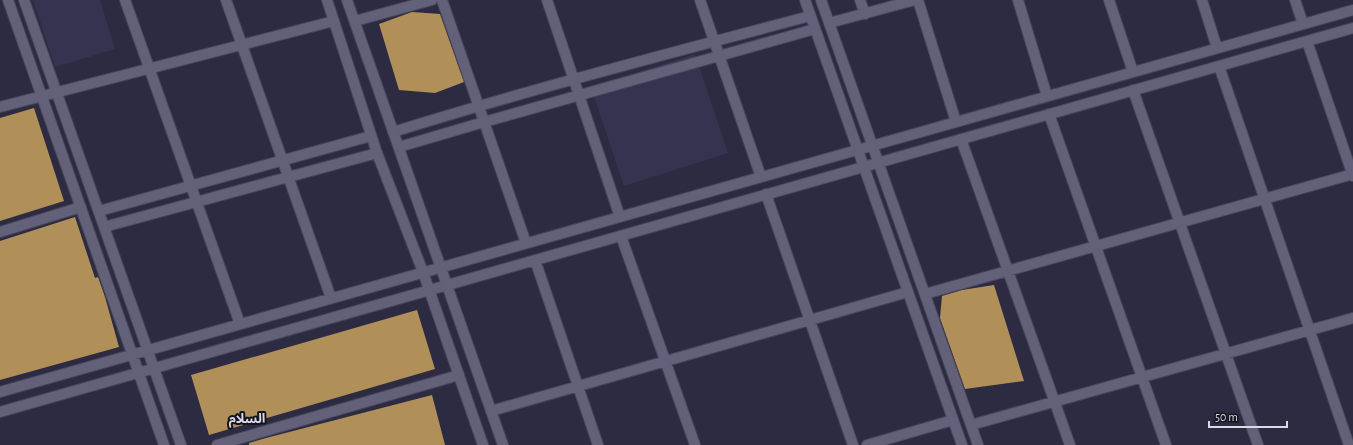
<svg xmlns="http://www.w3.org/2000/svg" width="1353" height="445" font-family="'Alegreya Sans','Noto Sans Arabic',sans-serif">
<rect width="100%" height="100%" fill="#2d2b42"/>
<path fill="#363350" d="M33,0H100L115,49L55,67Z
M695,54L728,153L624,186L591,87Z"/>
<path fill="#b08f59" d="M412,12L440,14L464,82L435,93L399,90L379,24Z
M34,108L64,201L0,221V118Z
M75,217L95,278L98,277L105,297L119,347L0,380V241Z
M994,285L1024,381L965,389L940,318L942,296L962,290Z
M417,310L435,369L209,435L191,375Z
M432,395L445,445H249V443L266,438Z"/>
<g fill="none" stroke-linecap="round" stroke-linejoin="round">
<defs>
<path id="minor" d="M8,0L164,445
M24,0L181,445
M125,0L240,324
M226,0L331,298
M442,0L526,243
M547,0L620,217
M700,0L761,177
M860,0L865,14
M918,0L956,122
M1018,0L1047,96
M1109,0L1133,72
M1202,0L1217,48
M1295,0L1303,24
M355,21L432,0
M829,23L915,0
M1307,41L1353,176
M1219,66L1349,445
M1133,90L1258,445
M0,107L334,21
M1049,114L1166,445
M393,132C531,89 671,53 810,16
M961,139L1070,445
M399,147L484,122L815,29
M766,194L853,445
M99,211L371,136
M104,227L377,153
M0,232L81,207
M621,236L695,445
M535,260L598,445
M925,294L1353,174
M0,392L1353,10
M491,411L908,292
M0,412L1353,28
M971,425L1353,318
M217,445L459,375
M867,445L953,420"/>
<path id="secondary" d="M327,0L377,153L423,272L483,445
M347,0L503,445
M805,0L962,445
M821,0L978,445"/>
</defs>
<use href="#minor" stroke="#49465a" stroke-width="12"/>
<use href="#secondary" stroke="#49465a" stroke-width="12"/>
<use href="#minor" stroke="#63607a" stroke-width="10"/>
<use href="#secondary" stroke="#63607a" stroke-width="10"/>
</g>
<g text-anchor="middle" stroke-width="4" stroke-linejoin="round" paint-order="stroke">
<g font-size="13" font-weight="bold" fill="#d9d9e8" stroke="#16151f">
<text x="247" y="423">السلام</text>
</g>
</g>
<path d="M1209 421v6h78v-6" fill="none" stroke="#d9d9e8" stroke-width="2"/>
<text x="1215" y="421" font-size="12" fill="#d9d9e8" stroke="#16151f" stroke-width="3" paint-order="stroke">50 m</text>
</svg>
